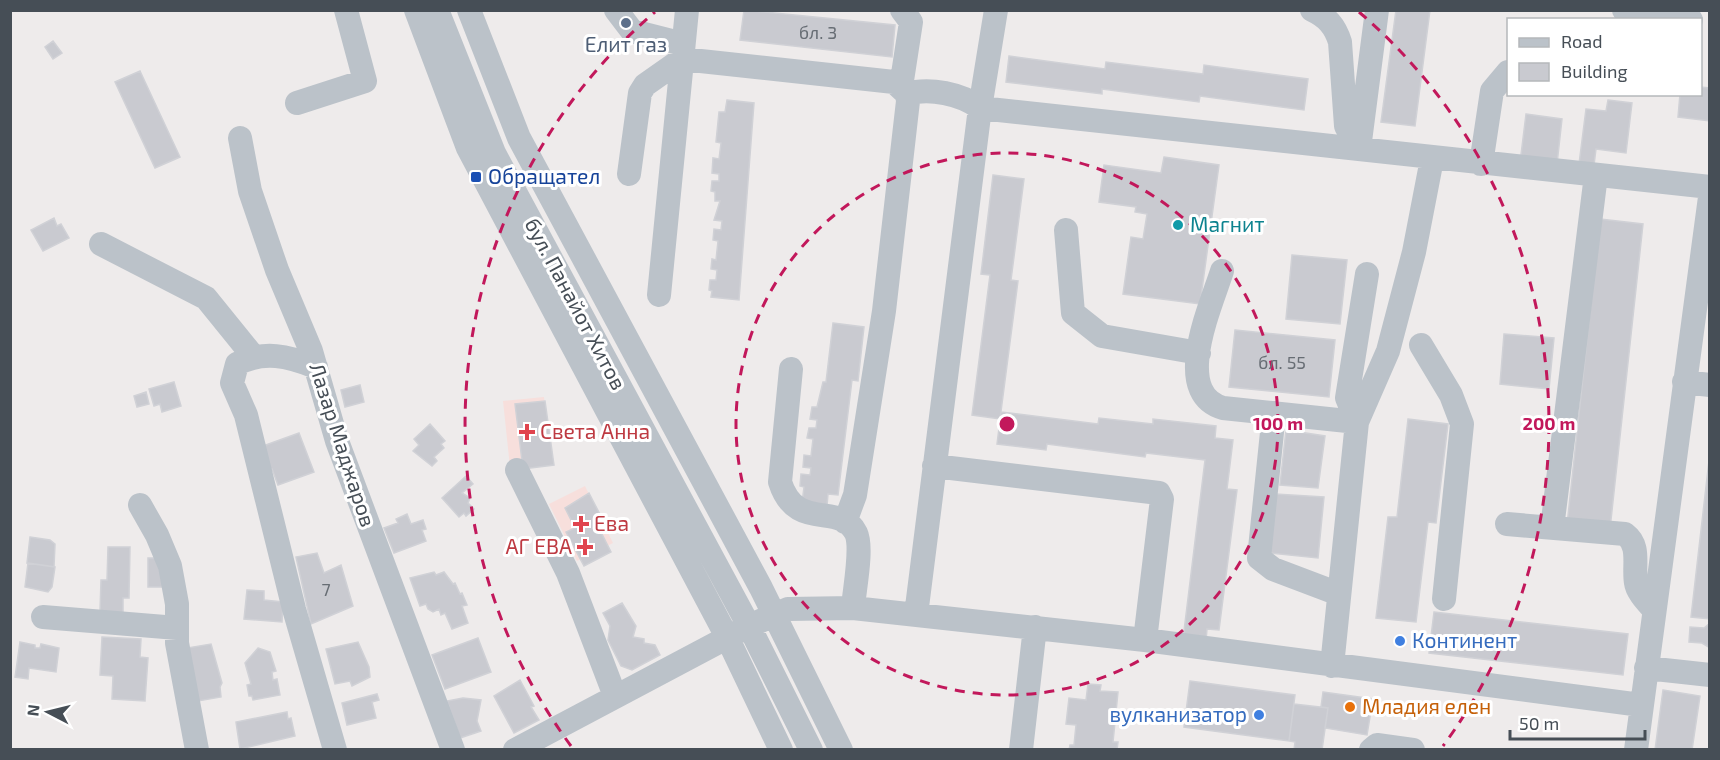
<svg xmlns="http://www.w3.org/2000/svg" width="1720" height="760" font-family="'Exo 2',sans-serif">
<rect width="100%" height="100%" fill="#eeebeb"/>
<path fill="#f7dfdc" d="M544,397L551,463L510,467L503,401Z
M585,486L613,543L577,561L549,504Z"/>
<path fill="#c9cad0" stroke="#d0d1d6" stroke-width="1.5" d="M744,10L895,25L892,57L740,40Z
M1396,10H1430L1415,126L1381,122Z
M53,41L62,53L53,59L45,47Z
M1009,56L1105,69L1106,62L1203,74L1204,65L1308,79L1304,110L1200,96L1199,102L1102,89V94L1006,82Z
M140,71L180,157L155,168L115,82Z
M1700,87L1710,88V121L1678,117L1680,94H1700Z
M727,100L754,103L739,300L711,297L712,291L709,290L710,280H716L717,270L711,269L712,259L716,260L718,241L713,240L714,229L721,230L722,221L714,220L720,201H715V192L711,191L712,181H719V174L712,173L713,158L719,159L721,143L716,142L719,112H725Z
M1608,100L1632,103L1626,153L1596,149L1594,165L1579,164L1586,109L1606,111Z
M1526,114L1562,119L1557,164L1521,155Z
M1164,157L1219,165L1200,304L1123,294L1131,237L1143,239L1147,214L1135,212L1136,207L1099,202L1104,165L1161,173Z
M993,175L1024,179L1011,280L1018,281L1000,419L972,415L990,275L981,274Z
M54,218L57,226L61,224L69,238L43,251L31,230Z
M1600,219L1643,224L1610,529L1567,525Z
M1292,255L1347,260L1340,324L1286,319Z
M833,323L864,327L858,381L852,380L838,495L828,494L827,506L802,503L804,487L800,486L801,474L810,475L811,468L803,467L804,455L811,456L813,439L807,438L809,428H816L817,420L810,419L812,407H817L823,382H826Z
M1235,330L1335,340L1329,397L1229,387Z
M1504,334L1554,338L1549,389L1500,384Z
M174,382L181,406L162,412L160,404L154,406L149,389Z
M360,385L364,402L345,407L341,390Z
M146,392L149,404L137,407L134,396Z
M545,401L554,465L523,469L515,404Z
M1001,412L1098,424L1099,418L1153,424V419L1216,426L1215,438L1233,440L1227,489L1237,490L1219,630L1207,629L1206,641L1183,639L1205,460L1146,453L1145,457L1047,444L1046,450L997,444Z
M1408,419L1448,424L1436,523L1428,522L1416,622L1376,618L1388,517H1397Z
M430,424L445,441L441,444L444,448L434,457L437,461L432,466L413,451L419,445L414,439Z
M1286,430L1325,436L1318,488L1280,485Z
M299,433L314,472L278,485L272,469L269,470L263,446Z
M1710,452V619L1691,617Z
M466,476L473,484L462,493L470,498L468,503L474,509L466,516L464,513L459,517L442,498Z
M589,493L606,526L601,532L611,552L584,566L566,532L575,528L565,508Z
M1275,494L1324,497L1318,558L1269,553Z
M407,514L411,524L423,520L426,529L422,530L426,541L394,553L384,528L398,523L396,519Z
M30,537L50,540L55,544L54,567L27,563Z
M108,547H130L129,598H123V619L100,612L101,580H107Z
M317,553L324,573L341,565L353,606L311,624L296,557Z
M148,558H163V587H148Z
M28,563L55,567L52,587L48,592L25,587Z
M434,572L436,575L444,572L453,584L455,583L460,594L462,593L467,605L462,606L468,623L452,629L445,613L441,615L439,609L433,612L428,609L426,604L420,606L410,578Z
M247,590L264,591V600L283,602L282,622L244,619Z
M622,603L636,626L633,637L644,639V643L655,645L660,655L632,670L621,666L608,640L610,626L603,613Z
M1434,612L1628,634L1623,675L1429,653Z
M1710,623V648L1702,643L1689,642L1690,627L1704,628Z
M102,637L141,639L140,657L148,658L145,701L112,699L113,676L100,675Z
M478,638L491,672L445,689L432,655Z
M20,642L35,645V648H40L41,644L59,648L56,672L29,668L28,679L15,677Z
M358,642L369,667L370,677L352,686L350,681L335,684L326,649Z
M211,644L222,683L220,687L221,697L198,701L187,648Z
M258,648L270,652L276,671L272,672L273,680L277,679L280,695L253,700L252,696H249L247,685L251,684L245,663Z
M520,680L534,706L531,707L539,720L514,733L494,696Z
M1190,681L1295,695L1289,741L1184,727Z
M1088,684L1101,685L1100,691L1118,692L1113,742H1118L1117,750H1069L1070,745H1074L1076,725L1066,724L1069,698L1086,700Z
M1663,690L1700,696L1692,750H1655Z
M1323,692L1373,699L1367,735L1325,728L1328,708L1321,707Z
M377,694L379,700L372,702L376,718L347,725L342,703Z
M463,698L481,700L477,721L481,731L460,738L447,701Z
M1294,704L1328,708L1322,750H1294L1295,742L1289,741Z
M287,712L288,719L291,718L295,736L240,749L236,722Z"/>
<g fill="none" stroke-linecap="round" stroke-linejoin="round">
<path stroke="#bbc2c9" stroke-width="24" d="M416,10L468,148L727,637L781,750
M437,10L494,153L749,626L811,750
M469,10L519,138L761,588L841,750
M616,10L632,31L683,44
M1312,10C1327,17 1335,26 1340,42L1346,126L1359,149
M1624,10L1691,20
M901,87L911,22L902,10
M907,94C929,87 962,94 980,108L1710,187
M297,103L365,81L346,10
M240,138L250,191L277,270L311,351L337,441L453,750
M1359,149L1377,10
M1481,164L1492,91L1508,72
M629,174L640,93L645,85L682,59L894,82L907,94L908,101L884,311L855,495L845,522
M1066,230L1073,313L1102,336L1199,353
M101,244L206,298L253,356
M1222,271C1211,306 1171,393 1223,408L1357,422L1347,398L1367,274
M659,295L687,10
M1421,345L1451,395L1462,424L1444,599
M316,367C288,356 264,350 237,364L232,383L246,415L294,609L335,750
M791,369L780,482C796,533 840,501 856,533C863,548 854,591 853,608
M1684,382L1710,385
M1274,413L1259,558L1273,569L1339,594
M934,466L1159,493L1162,499L1145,640
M517,470L568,573L615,696
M140,505L157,535L170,566L177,604V643L197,750
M1507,524L1625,534C1641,546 1633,565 1636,583C1637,592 1648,603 1654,610
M1552,528L1596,175
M916,615L980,108L996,10
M43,617L177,628
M1332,666L1357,422L1388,351L1414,252L1432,159
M1646,668L1710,675
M515,750L749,626L788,609L853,608L1145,640L1641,705
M1021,750L1035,627
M1371,750L1377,745L1413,750
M1636,750L1710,197"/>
</g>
<g fill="none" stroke="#c2185b" stroke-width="3" stroke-dasharray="10 8">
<circle cx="1007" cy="424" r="271"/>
<path d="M571 746A542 542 0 0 1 655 12M1359 12A542 542 0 0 1 1443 746"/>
</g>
<circle fill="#5c6f8a" stroke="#fff" stroke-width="2" cx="626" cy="23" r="6"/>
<rect fill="#1a4fb4" stroke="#fff" stroke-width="2" x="470" y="171" width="12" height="12" rx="3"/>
<circle fill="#0f9aa8" stroke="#fff" stroke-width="2" cx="1178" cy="225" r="6"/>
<g fill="#e0444e" stroke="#fff" stroke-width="2">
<path d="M524 423h6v6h6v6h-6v6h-6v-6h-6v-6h6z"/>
<path d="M578 515h6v6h6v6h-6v6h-6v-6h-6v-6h6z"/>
<path d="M582 538h6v6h6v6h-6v6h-6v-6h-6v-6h6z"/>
</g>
<g fill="#3f7fe0" stroke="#fff" stroke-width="2">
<circle cx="1400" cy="641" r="6"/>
<circle cx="1259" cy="715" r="6"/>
</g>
<circle fill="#e8710a" stroke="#fff" stroke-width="2" cx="1350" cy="707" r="6"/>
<g text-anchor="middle" stroke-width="6" stroke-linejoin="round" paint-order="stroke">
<g font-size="18" fill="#676d74">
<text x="818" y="39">бл. 3</text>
<text x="1282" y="369">бл. 55</text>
<text x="326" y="596">7</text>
</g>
<g font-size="21" fill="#4e5e75" stroke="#fff">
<text x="626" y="52">Елит газ</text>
</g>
<g font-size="21" fill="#164399" stroke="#fff" text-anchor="start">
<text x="488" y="184">Обращател</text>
</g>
<g font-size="21" fill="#0d838f" stroke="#fff" text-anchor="start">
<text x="1190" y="232">Магнит</text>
</g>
<g font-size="21" fill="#464e56" stroke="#fff">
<text transform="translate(575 304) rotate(62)" y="7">бул. Панайот Хитов</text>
<text transform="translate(342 445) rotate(72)" y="7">Лазар Маджаров</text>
</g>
<g font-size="21" fill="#be3a42" stroke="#fff" text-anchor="start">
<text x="540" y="439">Света Анна</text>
<text x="594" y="531">Ева</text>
<text x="572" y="554" text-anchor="end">АГ ЕВА</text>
</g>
<g font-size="21" fill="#366cbe" stroke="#fff" text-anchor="start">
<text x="1412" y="648">Континент</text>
<text x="1247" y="722" text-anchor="end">вулканизатор</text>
</g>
<g font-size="21" fill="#c56008" stroke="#fff" text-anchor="start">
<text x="1362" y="714">Младия елен</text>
</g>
</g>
<circle cx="1007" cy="424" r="9" fill="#c2185b" stroke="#fff" stroke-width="3"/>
<g font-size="18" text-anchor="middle" font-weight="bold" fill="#c2185b" stroke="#fff" stroke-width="6" stroke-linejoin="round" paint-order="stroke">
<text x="1278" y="430">100 m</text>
<text x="1549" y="430">200 m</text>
</g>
<rect width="1720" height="760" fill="none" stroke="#464e56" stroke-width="24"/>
<rect x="1507" y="18" width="195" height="78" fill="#ffffff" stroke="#b5b8bb" stroke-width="1.5"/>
<rect x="1519" y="38" width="30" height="9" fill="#bbc2c9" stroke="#b5b8bb" stroke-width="1.5"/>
<text x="1561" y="48" font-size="18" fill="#464e56">Road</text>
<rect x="1519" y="63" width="30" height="18" fill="#c9cad0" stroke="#b5b8bb" stroke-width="1.5"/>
<text x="1561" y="78" font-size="18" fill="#464e56">Building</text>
<g transform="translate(48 712) rotate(277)" stroke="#ffffff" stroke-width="4.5" paint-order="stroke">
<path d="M0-4.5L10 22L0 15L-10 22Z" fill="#464e56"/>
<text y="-9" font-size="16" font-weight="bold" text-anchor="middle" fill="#464e56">N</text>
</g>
<path d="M1510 730v9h135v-9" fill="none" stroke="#464e56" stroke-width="3"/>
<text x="1519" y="730" font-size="18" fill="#464e56" stroke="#ffffff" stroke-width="4.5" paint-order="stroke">50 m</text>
</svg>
